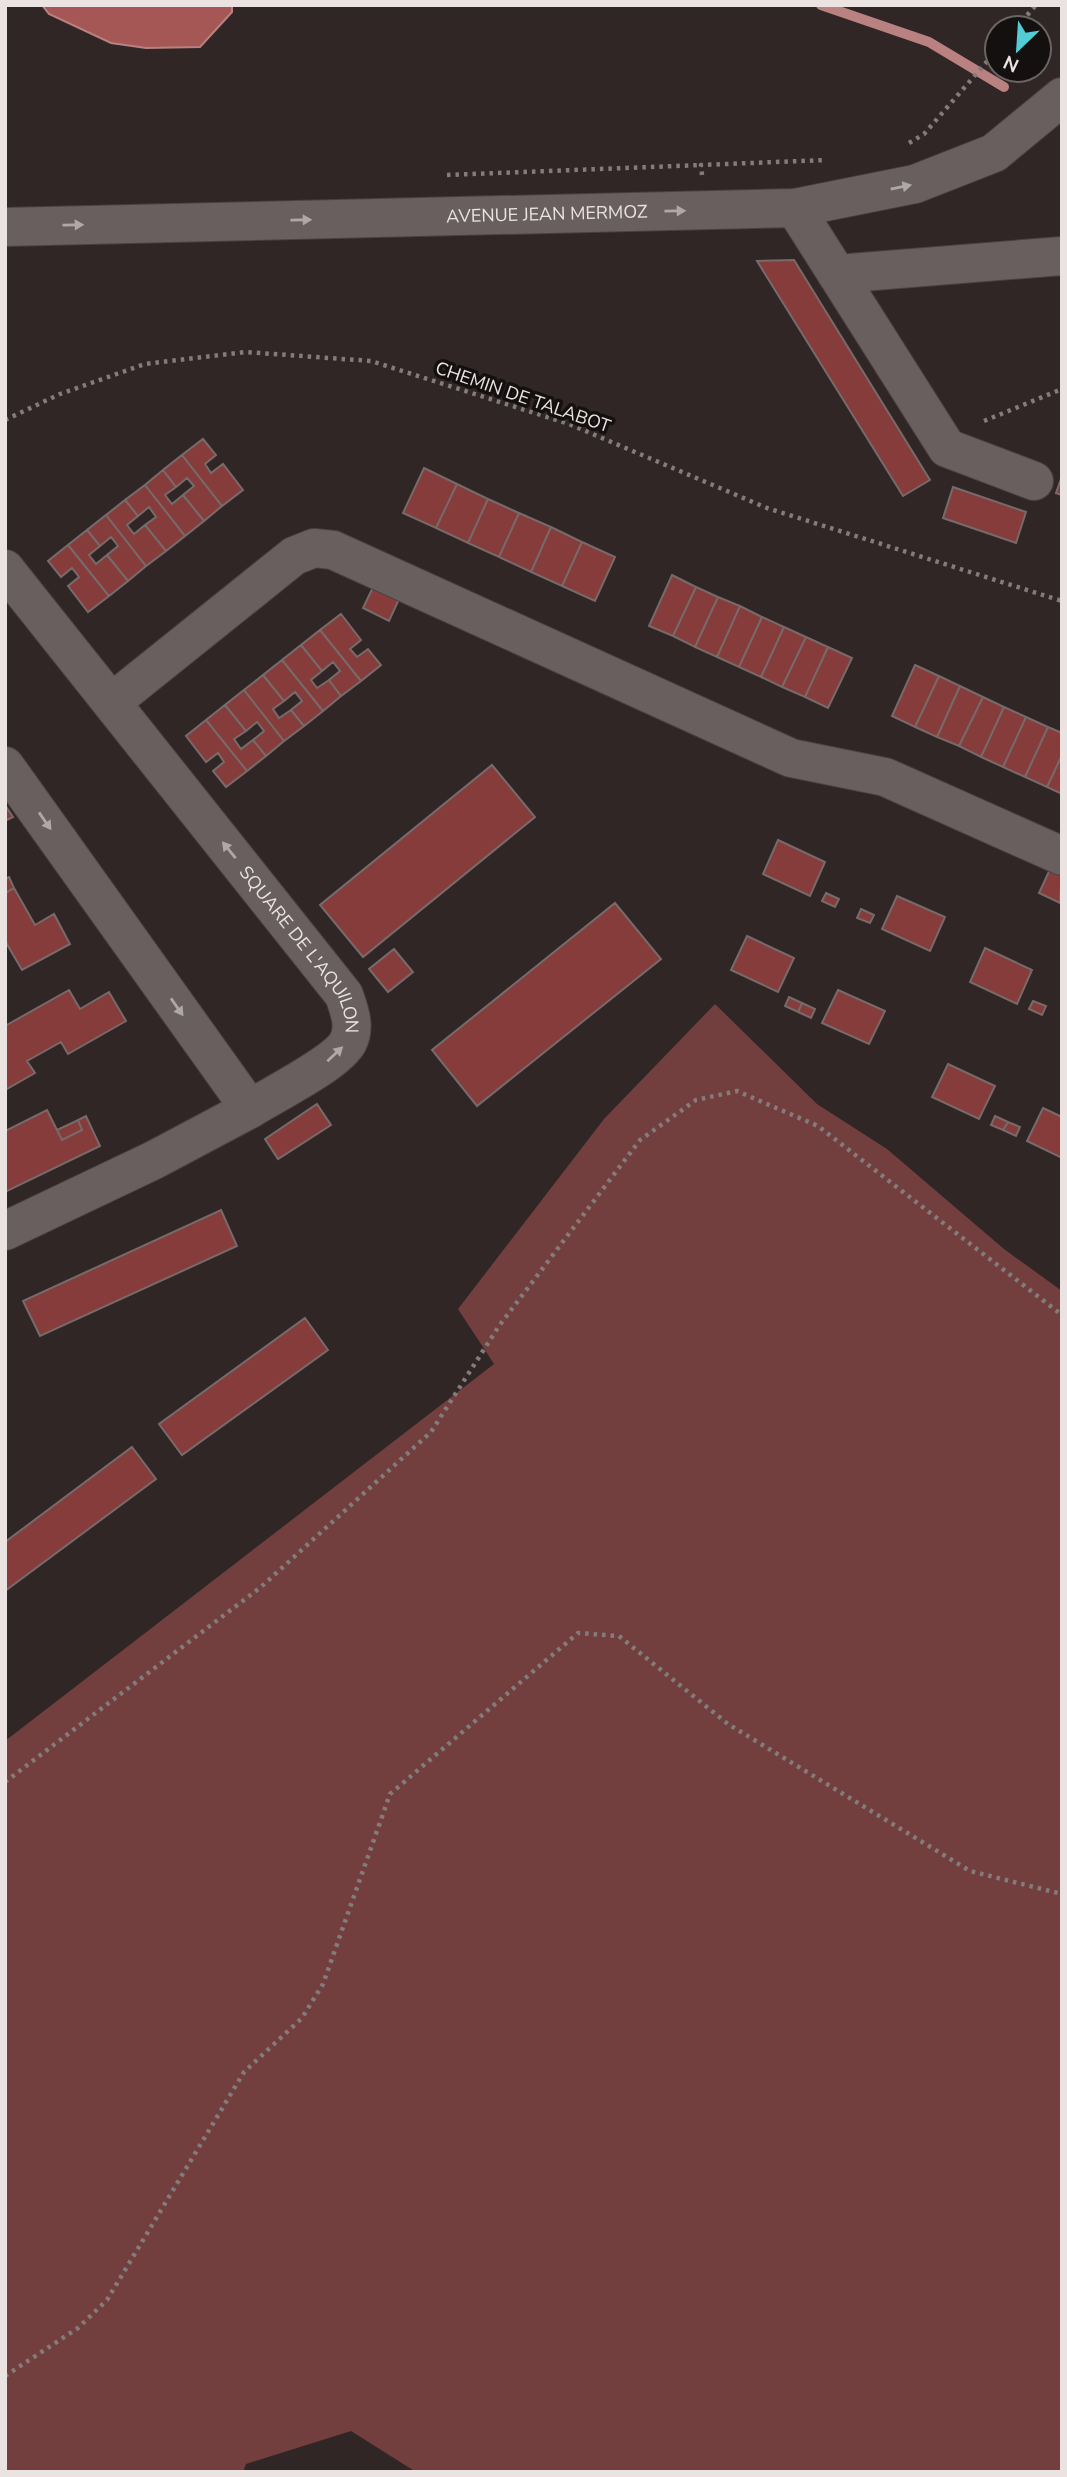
<svg xmlns="http://www.w3.org/2000/svg" width="1067" height="2477" font-family="'Nunito Sans',sans-serif">
<rect width="100%" height="100%" fill="#302626"/>
<path fill="#723f3e" d="M715,1004L817,1104L887,1149L1004,1249L1062,1291V2472H416L351,2431L246,2464L243,2472H5V1741L494,1364L458,1309L604,1119Z"/>
<path fill="#a45755" stroke="#b9817f" stroke-width="2" d="M42,5H232V12L200,47L146,48L111,43L49,14Z"/>
<g fill="none" stroke-linecap="round" stroke-linejoin="round">
<path stroke="#b9817f" stroke-width="10" d="M821,5L929,42L1004,87"/>
</g>
<path fill="#873c3c" stroke="#766b6a" stroke-width="2" d="M794,260L930,480L903,496L757,261Z
M203,439L216,455L205,464L211,473L223,464L243,490L222,506L182,455Z
M182,455L222,506L204,521L183,495L194,486L187,478L176,487L163,470Z
M424,468L457,484L436,528L403,513Z
M163,470L176,487L165,495L172,504L183,495L204,521L185,536L145,485Z
M1062,476V495L1056,493Z
M457,484L488,499L468,543L436,528Z
M145,485L185,536L166,551L145,525L156,517L149,507L138,516L125,500Z
M953,487L1026,512L1016,543L943,518Z
M488,499L519,513L499,557L468,543Z
M125,500L138,516L127,525L134,534L145,525L166,551L146,566L106,515Z
M519,513L551,527L531,572L499,557Z
M106,515L146,566L128,581L107,555L118,546L111,537L100,546L87,530Z
M551,527L582,542L562,586L531,572Z
M87,530L100,546L89,555L96,564L107,555L128,581L109,596L68,545Z
M582,542L615,557L595,601L562,586Z
M68,545L109,596L88,612L68,586L79,577L72,568L61,577L48,561Z
M672,575L696,587L673,636L649,626Z
M374,585L400,597L389,621L363,608Z
M696,587L718,597L695,647L673,636Z
M718,597L740,606L717,657L695,647Z
M740,606L762,617L739,667L717,657Z
M341,614L361,640L350,649L357,657L368,649L381,665L361,681L320,630Z
M762,617L784,627L761,677L739,667Z
M784,627L806,637L782,687L761,677Z
M320,630L361,681L341,696L329,680L340,671L333,662L322,671L301,645Z
M806,637L828,647L805,697L782,687Z
M301,645L322,671L311,680L317,688L329,680L341,696L323,711L282,660Z
M828,647L852,658L828,708L805,697Z
M282,660L323,711L304,726L291,710L302,701L295,692L284,701L263,675Z
M915,665L939,676L915,727L892,716Z
M263,675L284,701L273,709L279,718L291,710L304,726L284,741L244,690Z
M939,676L960,686L937,737L915,727Z
M960,686L983,697L959,746L937,737Z
M244,690L284,741L266,756L253,740L264,731L257,722L246,731L225,705Z
M983,697L1004,707L981,757L959,746Z
M225,705L246,731L234,739L241,749L253,740L266,756L247,771L206,720Z
M1004,707L1026,717L1003,767L981,757Z
M1026,717L1048,727L1025,777L1003,767Z
M206,720L247,771L226,787L213,771L224,762L218,753L206,762L186,736Z
M1048,727L1062,733V755L1047,787L1025,777Z
M1062,755V794L1047,787Z
M492,765L535,817L363,957L320,905Z
M5,805L13,817L5,821Z
M778,840L825,862L810,896L763,874Z
M1051,867L1062,872L1060,903L1039,893Z
M9,877L14,888L5,893V879Z
M14,888L35,925L54,914L70,944L22,970L5,941V893Z
M826,893L839,899L835,907L822,901Z
M897,896L945,917L930,951L882,929Z
M615,903L661,959L477,1106L432,1050Z
M861,909L874,915L870,923L857,918Z
M747,936L794,958L778,992L731,970Z
M985,948L1032,970L1017,1004L970,982Z
M394,949L413,972L388,992L369,969Z
M69,990L80,1009L109,992L126,1021L68,1054L61,1042L27,1061L35,1073L5,1090V1026Z
M838,990L885,1011L869,1044L822,1023Z
M789,997L802,1003L798,1012L785,1006Z
M1033,1001L1046,1006L1042,1015L1029,1009Z
M802,1003L815,1009L811,1018L798,1012Z
M948,1064L995,1086L979,1119L932,1097Z
M317,1104L331,1125L278,1159L265,1139Z
M1043,1108L1062,1117V1158L1027,1141Z
M47,1110L62,1140L82,1130L78,1120L86,1116L100,1146L5,1192V1131Z
M995,1116L1008,1122L1003,1130L991,1125Z
M78,1120L82,1130L62,1140L57,1130Z
M1008,1122L1020,1127L1016,1136L1003,1130Z
M221,1210L237,1246L40,1336L23,1301Z
M305,1318L328,1350L182,1455L159,1424Z
M132,1447L156,1479L5,1591V1542Z"/>
<g fill="none" stroke-linecap="round" stroke-linejoin="round">
<defs>
<g id="minor">
<path d="M795,208L947,448L1034,481"/>
<path id="s1" d="M5,227L795,208L915,184L994,153L1062,97"/>
<path d="M837,274L1062,256"/>
<path id="s2" d="M5,569L344,995C349,1010 356,1026 348,1042C337,1063 272,1095 250,1109L5,766"/>
<path d="M112,702L294,556L314,548L333,550L791,758L885,777L1062,856"/>
<path d="M5,1231L154,1160L250,1109"/>
</g>
</defs>
<use href="#minor" stroke="#4a4242" stroke-width="40"/>
<path stroke="#847b7b" stroke-width="4.5" stroke-dasharray="3.5 5" stroke-linecap="butt" d="M1016,28L1036,5
M909,143L924,134L997,50
M447,175L701,165
M702,175L701,165L826,160
M5,420L60,394L145,364L246,352L371,361L569,424L767,508L1062,601
M984,421L1062,389
M5,1782L261,1587L431,1432L499,1326L640,1140L696,1100L737,1091L818,1126L1062,1315
M5,2376L78,2328L107,2300L244,2072L302,2018L323,1984L390,1794L578,1633L619,1636L728,1724L970,1871L1062,1894"/>
<use href="#minor" stroke="#6a5f5f" stroke-width="38"/>
</g>
<defs><path id="oneway-solid" d="M-6-.8H1V-3.2L6.5 0L1 3.2V.8H-6Z" transform="scale(1.75)"/></defs>
<g fill="#b0a8a7">
<use href="#oneway-solid" transform="translate(901 187) rotate(-11)"/>
<use href="#oneway-solid" transform="translate(675 211) rotate(-1)"/>
<use href="#oneway-solid" transform="translate(301 220) rotate(-1)"/>
<use href="#oneway-solid" transform="translate(73 225) rotate(-1)"/>
<use href="#oneway-solid" transform="translate(45 821) rotate(55)"/>
<use href="#oneway-solid" transform="translate(229 850) rotate(-129)"/>
<use href="#oneway-solid" transform="translate(177 1007) rotate(55)"/>
<use href="#oneway-solid" transform="translate(335 1054) rotate(-43)"/>
</g>
<g text-anchor="middle" stroke-width="7" stroke-linejoin="round" paint-order="stroke">
<g font-size="18" fill="#eae3e2" stroke="#151010">
<text dy="6" stroke="none"><textPath href="#s1" startOffset="542">AVENUE JEAN MERMOZ</textPath></text>
<text transform="translate(523 397) rotate(19)" y="6">CHEMIN DE TALABOT</text>
<text dy="6" stroke="none"><textPath href="#s2" startOffset="483">SQUARE DE L'AQUILON</textPath></text>
</g>
</g>
<rect width="1067" height="2477" fill="none" stroke="#eae3e2" stroke-width="14"/>
<g transform="translate(1018 49) rotate(205)"><circle r="33" fill="#151010" stroke="#6a6464" stroke-width="2"/>
<path d="M0-5L12 26L0 18L-12 26Z" fill="#52ccd5"/>
<text y="-10" font-size="19" font-weight="bold" text-anchor="middle" fill="#eae3e2">N</text>
</g>
</svg>
